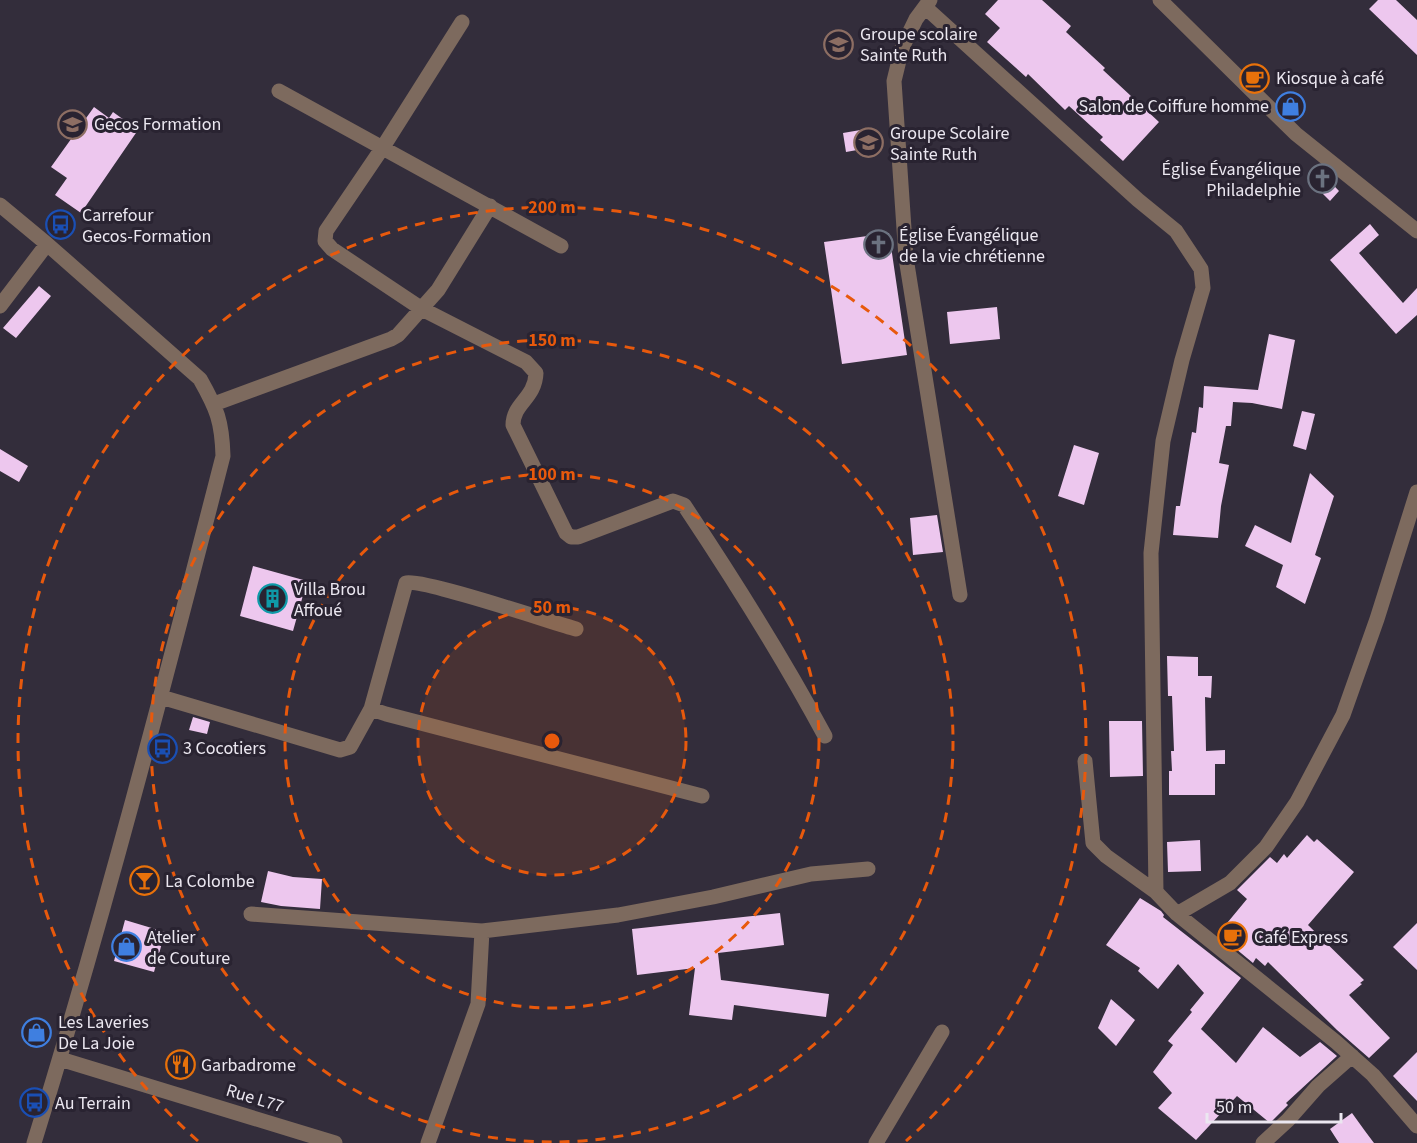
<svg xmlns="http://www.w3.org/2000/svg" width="1417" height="1143" font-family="'Source Sans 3',sans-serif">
<rect width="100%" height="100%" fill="#332d3b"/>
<path fill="#edc7ee" d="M998,0H1042L1071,26L1066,32L1105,68L1103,70L1159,122L1123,161L1100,140L1103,137L1069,106L1065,110L1028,74L1026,77L987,42L1000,28L985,14Z
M1378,0H1396L1417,20V55L1369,9Z
M94,107L109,118L113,112L138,130L81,213L55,195L67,178L51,167Z
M872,128L874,147L846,152L843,133Z
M1320,171L1339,191L1330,201L1310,181Z
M1370,224L1379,235L1359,253L1403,303L1417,288V315L1396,334L1330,260Z
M889,233L907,355L842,364L824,242Z
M39,286L51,296L16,338L3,328Z
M997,307L1000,339L950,344L947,312Z
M1269,334L1295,340L1282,409L1252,403L1233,402L1231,426H1226L1219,463L1229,465L1221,506L1218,538L1173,535L1176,506H1180L1192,432L1196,433L1199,407L1203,408L1204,386L1258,390Z
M1302,411L1315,414L1306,450L1293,446Z
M1074,445L1099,453L1084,505L1058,496Z
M0,449L28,466L19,482L0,471Z
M1310,473L1334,496L1315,555L1321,558L1305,604L1276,587L1283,565L1245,546L1255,525L1291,543Z
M937,515L943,552L913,555L910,518Z
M253,566L307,581L293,631L240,616Z
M1167,656L1198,657V676H1212L1211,698L1205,697L1206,751L1225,750V764H1215V795H1169V771H1172L1171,751H1174L1172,696H1168Z
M193,717L210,722L207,734L189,730Z
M1109,721H1142L1143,776L1110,777Z
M1307,835L1314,842L1317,839L1354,872L1308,925L1364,980L1360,983L1362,984L1349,995L1390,1038L1369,1058L1337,1030L1268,962L1265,966L1256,958L1253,963L1218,934L1247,899L1237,890L1270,857L1277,863L1284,854L1287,858Z
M1200,840L1201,871L1168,872L1167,842Z
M268,871L293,877L322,879L320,909L281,906L261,902Z
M1140,898L1161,911L1164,915L1163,917L1241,978L1201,1029L1236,1063L1263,1027L1300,1057L1320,1042L1337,1056L1286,1103L1288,1105L1270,1123L1237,1096L1196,1140L1158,1108L1172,1093L1153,1072L1173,1045L1168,1041L1192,1012L1190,1010L1204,993L1178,964L1158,989L1138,971L1140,968L1106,945Z
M780,913L784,945L718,953L721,980L829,994L826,1017L734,1005L732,1020L689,1015L695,968L637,975L632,929Z
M125,920L165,932L154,972L114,961Z
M1417,923V970L1393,947Z
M1111,999L1135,1020L1116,1046L1098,1028Z
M1417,1052V1101L1393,1076Z
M1352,1113L1365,1131L1374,1143H1339L1330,1129Z"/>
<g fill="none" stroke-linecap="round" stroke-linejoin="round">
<path stroke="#7d6a5e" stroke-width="15" d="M930,0L916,19L902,48L894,81L906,258L960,595
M1160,0L1296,134L1417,231
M925,7L1138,200L1176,231L1201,269L1203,288L1182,360L1163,441L1151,553L1156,892
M462,22L383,147L326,231L325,241L332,249L422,309L526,362L536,373C535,399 513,403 513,425L566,533L571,537H578L673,501L684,505C734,580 782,656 825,736
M279,91L561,246
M0,205L47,244L200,379C217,409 222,421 223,456C164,686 104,916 34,1143
M0,306L47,244
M214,404L391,339L398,335L438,290L490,206
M161,697L340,750L350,747L371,709L386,714L702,796
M371,709L406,583C420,578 551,622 576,629
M1085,761L1093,843L1106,856L1156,892L1177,914L1336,1042L1373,1075L1417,1126
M251,914L482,931L478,1004L428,1143
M1177,914L1230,883L1266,847L1297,802L1343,715L1377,619L1417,492
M482,931L618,915L713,897L811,874L868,869
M60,1059L335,1143
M876,1143L942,1032
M1263,1143L1288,1120L1318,1086L1352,1056"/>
</g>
<circle cx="552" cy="741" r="134" fill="#e8590c" fill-opacity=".12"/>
<g fill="none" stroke="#e8590c" stroke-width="3" stroke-dasharray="10 8">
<circle cx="552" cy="741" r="134"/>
<circle cx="552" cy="741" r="267"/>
<circle cx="552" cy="741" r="401"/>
<path d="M198 1141A534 534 0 1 1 906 1141"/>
</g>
<defs>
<symbol id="school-ring" viewBox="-11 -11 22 22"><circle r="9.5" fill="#292331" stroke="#8d6e63" stroke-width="1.5"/><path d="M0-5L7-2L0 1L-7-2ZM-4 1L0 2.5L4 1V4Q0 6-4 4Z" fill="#8d6e63"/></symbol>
<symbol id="cafe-ring" viewBox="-11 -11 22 22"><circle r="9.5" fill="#292331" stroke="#e8710a" stroke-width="1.5"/><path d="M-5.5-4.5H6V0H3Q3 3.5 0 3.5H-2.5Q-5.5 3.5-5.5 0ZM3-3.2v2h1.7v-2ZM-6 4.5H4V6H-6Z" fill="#e8710a"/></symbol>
<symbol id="shop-ring" viewBox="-11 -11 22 22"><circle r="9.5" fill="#292331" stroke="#3f7fe0" stroke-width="1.5"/><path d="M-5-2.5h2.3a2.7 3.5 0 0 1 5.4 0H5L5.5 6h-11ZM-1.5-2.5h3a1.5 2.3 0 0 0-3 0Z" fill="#3f7fe0"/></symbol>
<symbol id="university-ring" viewBox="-11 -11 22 22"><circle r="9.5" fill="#292331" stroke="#8d6e63" stroke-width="1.5"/><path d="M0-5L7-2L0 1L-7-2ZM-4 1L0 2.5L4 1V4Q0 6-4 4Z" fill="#8d6e63"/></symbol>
<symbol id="church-ring" viewBox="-11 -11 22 22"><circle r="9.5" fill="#292331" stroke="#6b7280" stroke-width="1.5"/><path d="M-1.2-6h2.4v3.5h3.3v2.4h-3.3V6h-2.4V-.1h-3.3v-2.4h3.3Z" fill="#6b7280"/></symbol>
<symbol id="bus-ring" viewBox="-11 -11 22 22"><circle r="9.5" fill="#292331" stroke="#1a4fb4" stroke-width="1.5"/><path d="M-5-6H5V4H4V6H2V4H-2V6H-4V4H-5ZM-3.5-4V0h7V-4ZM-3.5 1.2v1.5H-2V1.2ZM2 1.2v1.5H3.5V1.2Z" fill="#1a4fb4"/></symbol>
<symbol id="building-ring" viewBox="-11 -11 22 22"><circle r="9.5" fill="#292331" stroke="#0f9aa8" stroke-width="1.5"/><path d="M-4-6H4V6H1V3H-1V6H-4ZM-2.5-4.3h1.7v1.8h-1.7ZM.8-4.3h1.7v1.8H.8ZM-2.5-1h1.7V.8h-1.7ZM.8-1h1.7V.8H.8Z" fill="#0f9aa8"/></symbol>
<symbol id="bar-ring" viewBox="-11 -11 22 22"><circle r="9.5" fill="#292331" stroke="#e8710a" stroke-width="1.5"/><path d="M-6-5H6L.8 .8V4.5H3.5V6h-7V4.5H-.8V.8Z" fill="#e8710a"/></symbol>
<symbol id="restaurant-ring" viewBox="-11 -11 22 22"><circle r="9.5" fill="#292331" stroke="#e8710a" stroke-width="1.5"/><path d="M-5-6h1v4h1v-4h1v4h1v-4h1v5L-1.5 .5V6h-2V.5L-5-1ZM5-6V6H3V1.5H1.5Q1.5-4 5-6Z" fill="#e8710a"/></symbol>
</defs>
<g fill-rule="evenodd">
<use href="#school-ring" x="822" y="28" width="33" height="33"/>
<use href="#cafe-ring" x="1238" y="62" width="33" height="33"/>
<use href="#shop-ring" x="1274" y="90" width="33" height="33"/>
<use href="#university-ring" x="56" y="108" width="33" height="33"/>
<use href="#school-ring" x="852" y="126" width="33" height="33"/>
<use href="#church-ring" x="1306" y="162" width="33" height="33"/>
<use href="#bus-ring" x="44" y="208" width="33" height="33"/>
<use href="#church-ring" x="862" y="228" width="33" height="33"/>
<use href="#building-ring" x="256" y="582" width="33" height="33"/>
<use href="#bus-ring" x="146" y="732" width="33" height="33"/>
<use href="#bar-ring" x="128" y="864" width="33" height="33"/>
<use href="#cafe-ring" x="1216" y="920" width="33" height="33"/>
<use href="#shop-ring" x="110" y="930" width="33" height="33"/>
<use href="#shop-ring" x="20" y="1016" width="33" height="33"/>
<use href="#restaurant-ring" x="164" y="1048" width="33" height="33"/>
<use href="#bus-ring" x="18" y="1086" width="33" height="33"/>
</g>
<g text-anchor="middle" stroke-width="6" stroke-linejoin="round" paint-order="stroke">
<g font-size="18" fill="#ebe7f0" stroke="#292331" text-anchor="start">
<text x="860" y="40">Groupe scolaire<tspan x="860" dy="21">Sainte Ruth</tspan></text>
<text x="1276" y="84">Kiosque à café</text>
<text x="1269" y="112" text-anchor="end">Salon de Coiffure homme</text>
<text x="94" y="130">Gecos Formation</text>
<text x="890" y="139">Groupe Scolaire<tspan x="890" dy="21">Sainte Ruth</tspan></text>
<text x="1301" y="175" text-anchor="end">Église Évangélique<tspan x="1301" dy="21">Philadelphie</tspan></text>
<text x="82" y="221">Carrefour<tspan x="82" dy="21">Gecos-Formation</tspan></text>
<text x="899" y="241">Église Évangélique<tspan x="899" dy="21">de la vie chrétienne</tspan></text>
<text x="294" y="595">Villa Brou<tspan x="294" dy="21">Affoué</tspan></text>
<text x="183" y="754">3 Cocotiers</text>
<text x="165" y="887">La Colombe</text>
<text x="147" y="943">Atelier<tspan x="147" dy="21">de Couture</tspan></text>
<text x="1254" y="943">Café Express</text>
<text x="58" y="1028">Les Laveries<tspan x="58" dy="21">De La Joie</tspan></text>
<text x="201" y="1071">Garbadrome</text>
<text x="55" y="1109">Au Terrain</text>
</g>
<g font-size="18" fill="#ebe7f0" stroke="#292331">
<text transform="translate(255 1098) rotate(17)" y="6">Rue L77</text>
</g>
</g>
<circle cx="552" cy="741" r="9" fill="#e8590c" stroke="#292331" stroke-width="3"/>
<g font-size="18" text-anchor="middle" font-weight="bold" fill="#e8590c" stroke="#292331" stroke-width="6" stroke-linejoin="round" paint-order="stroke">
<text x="552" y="213">200 m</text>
<text x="552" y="346">150 m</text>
<text x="552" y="480">100 m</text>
<text x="552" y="613">50 m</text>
</g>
<path d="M1207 1113v9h134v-9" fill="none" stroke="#ebe7f0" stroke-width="3"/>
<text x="1216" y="1113" font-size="18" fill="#ebe7f0" stroke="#292331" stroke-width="4.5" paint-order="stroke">50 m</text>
</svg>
